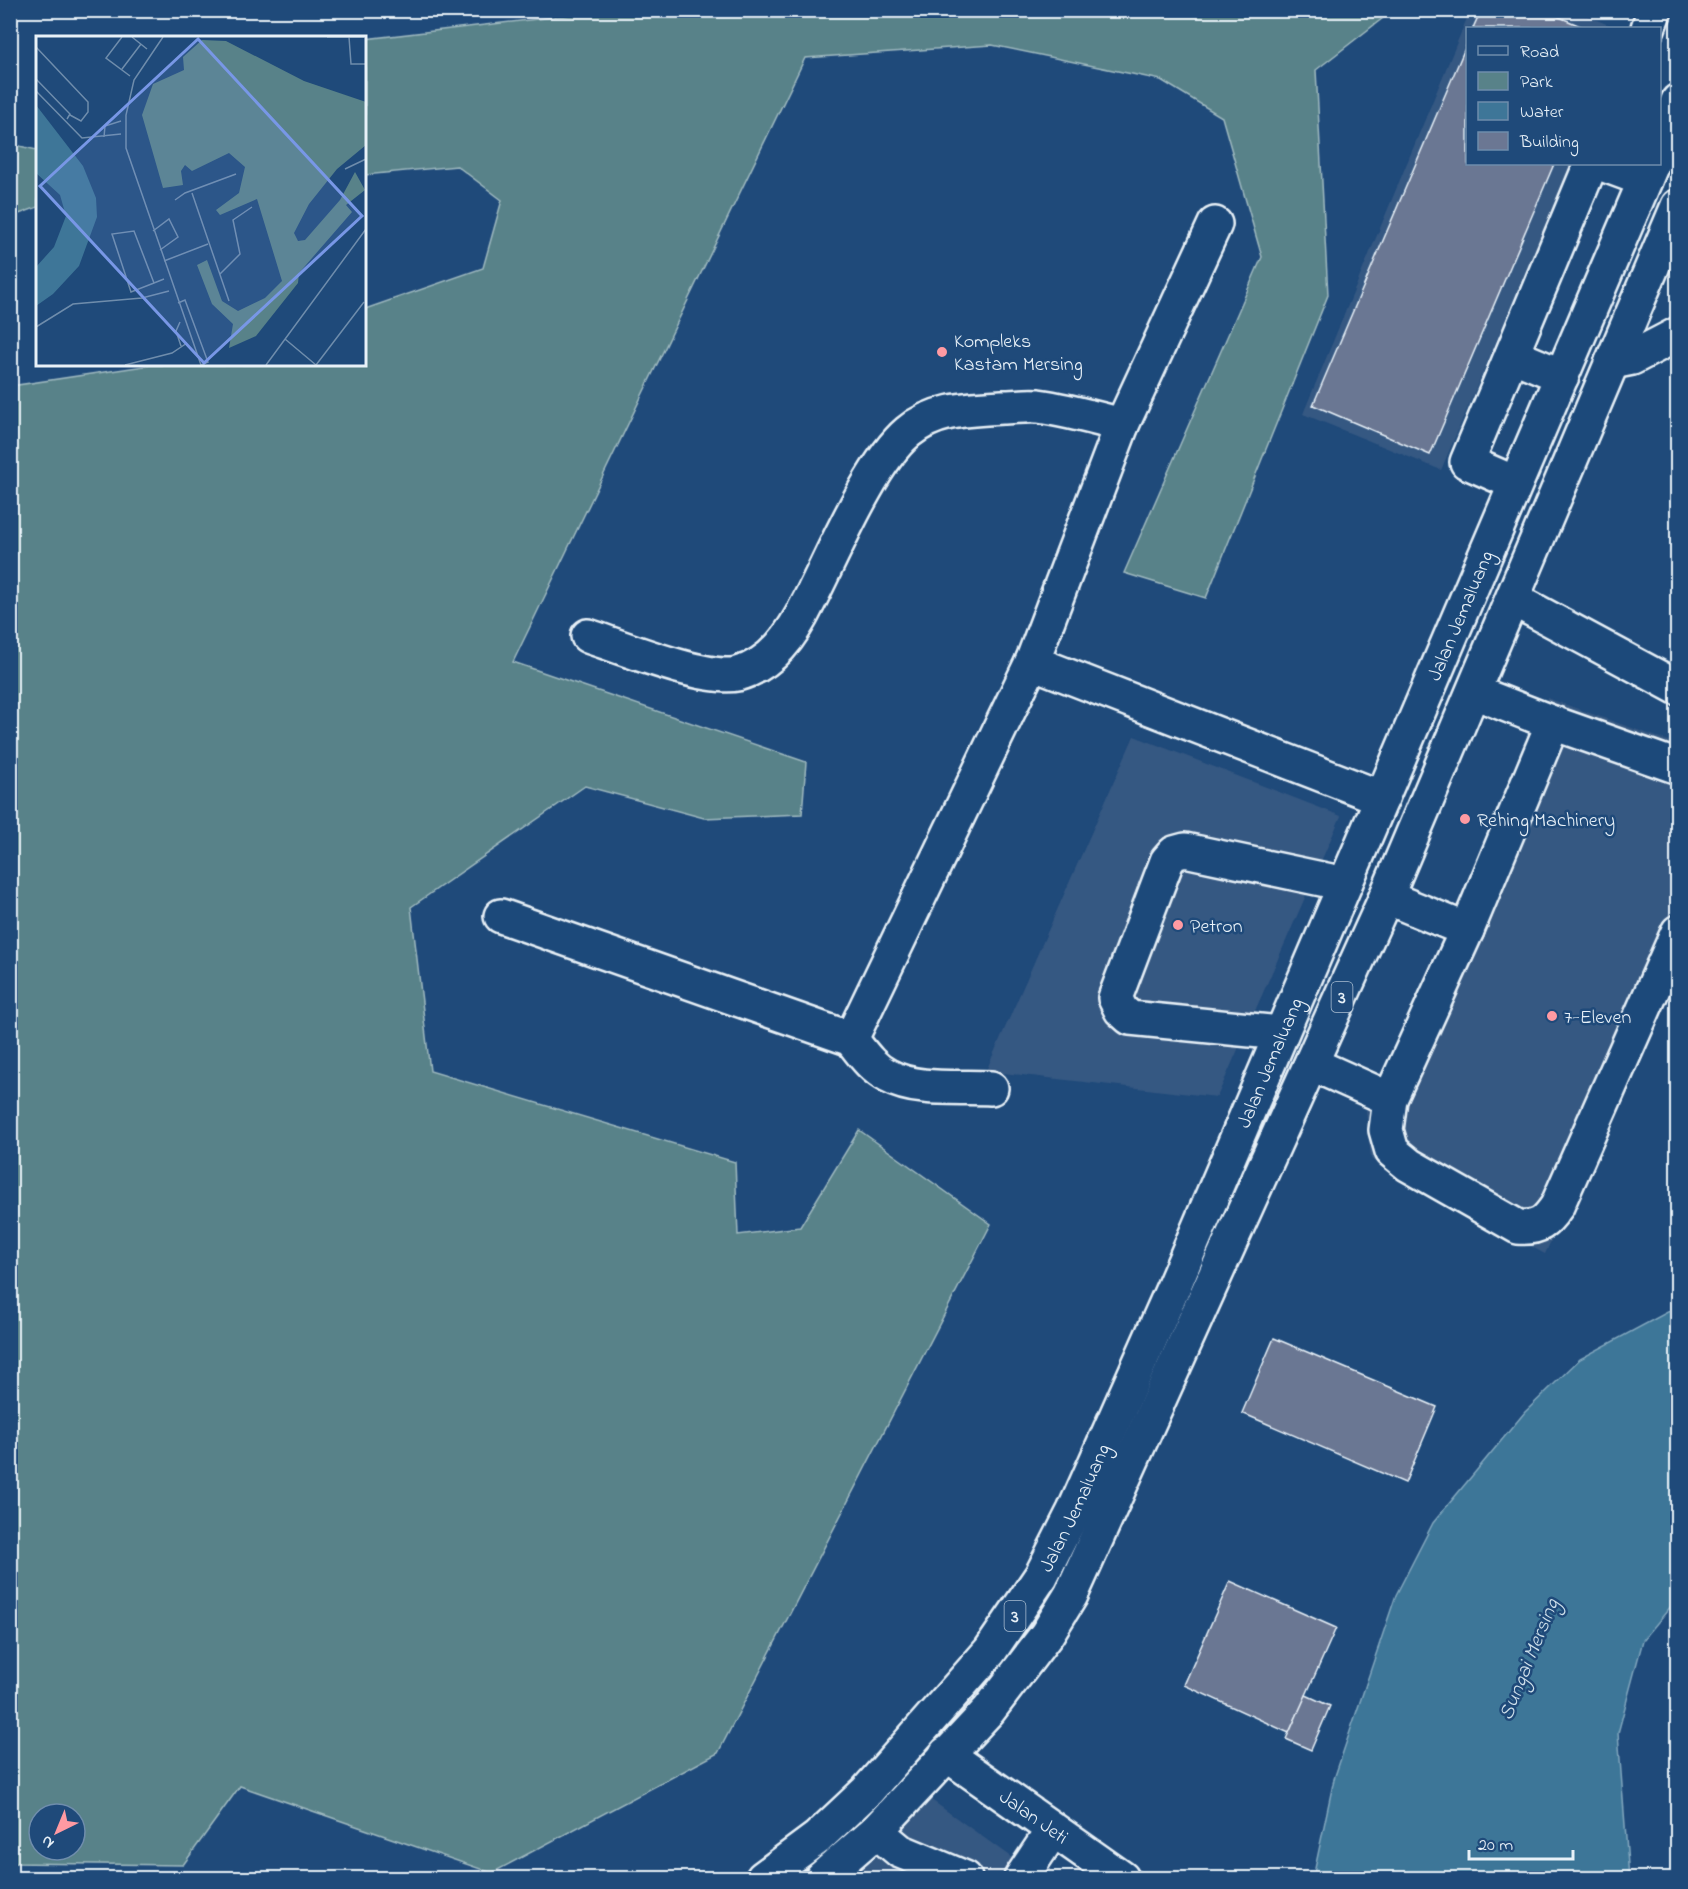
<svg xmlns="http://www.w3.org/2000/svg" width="1688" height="1889" font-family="'Indie Flower',sans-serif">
<rect width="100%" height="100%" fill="#1f4a7a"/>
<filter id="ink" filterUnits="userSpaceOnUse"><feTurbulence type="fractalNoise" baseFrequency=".0167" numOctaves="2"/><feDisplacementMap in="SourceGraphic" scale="12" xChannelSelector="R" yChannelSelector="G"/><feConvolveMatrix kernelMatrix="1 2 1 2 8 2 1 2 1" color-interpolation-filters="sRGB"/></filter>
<g filter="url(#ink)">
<path fill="#365882" d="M1470,11H1575L1616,28H1468V164H1572L1441,470L1303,414Z
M1547,698L1677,744V967L1545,1254L1371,1159L1366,1111Z
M1134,736L1341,816L1217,1097L986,1071Z
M923,1794L1040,1878H838Z"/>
<path fill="#588289" stroke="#a0bac0" stroke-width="1.5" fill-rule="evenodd" d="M614,10L1392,11L1316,70L1328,295L1206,598L1124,573L1262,257L1222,117L1161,80L992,45L805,58L513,662L806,762L802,814L704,818L585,786L411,907L430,1071L735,1162L738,1235L800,1227L859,1130L991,1224L718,1753L492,1873L240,1786L183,1865L11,1863V386L151,365L364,364L365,309L483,268L502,200L457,166L365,175V39ZM39,1814H75V1850H39Z
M11,144L37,150L38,207L11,217Z"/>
<path fill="#3e7698" stroke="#82a7be" stroke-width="1.5" d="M1677,1307V1599L1643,1640L1618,1733L1629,1878H1313L1334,1779L1396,1595L1433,1523L1525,1412L1580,1359Z"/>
<path fill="#6b7793" stroke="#e8f1f8" stroke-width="1.5" d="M1481,10H1543L1585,28H1473Z
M1468,41V164H1554L1430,455L1313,405Z
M1274,1338L1437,1407L1405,1483L1242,1413Z
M1230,1581L1336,1628L1289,1733L1184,1685Z
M1306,1695L1330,1706L1311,1750L1286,1739Z"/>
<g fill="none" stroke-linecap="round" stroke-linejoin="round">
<defs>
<g id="minor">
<path d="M1648,28L1655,10"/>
<path d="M1602,164L1645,180"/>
<path d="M1512,355L1562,376"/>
<path d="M1612,362L1632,358L1678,334"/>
<path d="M1515,483L1467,462L1591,164"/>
<path d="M1513,599L1678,688"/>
<path d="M588,636C621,647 706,681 737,674C772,665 793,634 808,603C832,557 870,464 908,432C935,409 969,409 1002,407C1014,407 1027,405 1038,406C1067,410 1095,418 1122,425"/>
<path d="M1032,662L1382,798"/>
<path d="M1474,692L1553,723L1467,930L1390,1099L1386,1130L1392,1151L1409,1165L1518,1227C1539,1229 1546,1222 1557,1206L1678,932"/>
<path d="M1553,723L1678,767"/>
<path d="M1386,897L1467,930"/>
<path d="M501,916L851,1039C862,1053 872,1068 888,1076C917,1092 960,1086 991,1088"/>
<path d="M1281,1033L1130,1018L1121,1010L1115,998L1167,861L1174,853L1185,850L1345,884"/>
<path d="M851,1039L1032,662L1122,425L1215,224"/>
<path d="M1312,1064L1390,1099"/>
<path id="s1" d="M946,1754L1122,1878"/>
<path d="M876,1831L900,1851L965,1878"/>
<path d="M1021,1878L1053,1830"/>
</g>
<g id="highway">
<path d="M1660,145L1678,101"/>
<path id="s2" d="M763,1878L817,1838L867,1791L990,1651L1041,1576L1074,1511L1173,1288L1652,164"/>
<path d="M822,1878L876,1831L989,1710L1047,1634L1071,1595L1386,897L1678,206"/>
</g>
</defs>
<use href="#minor" stroke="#e8f1f8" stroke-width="38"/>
<use href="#highway" stroke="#e8f1f8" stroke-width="38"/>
<use href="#minor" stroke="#1f4a7a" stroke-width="33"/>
<use href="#highway" stroke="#1f4a7a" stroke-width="33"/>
</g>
</g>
<g fill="#ff9aa2" stroke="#1f4a7a" stroke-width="2">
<circle cx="942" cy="352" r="6"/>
<circle cx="1465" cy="819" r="6"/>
<circle cx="1178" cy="925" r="6"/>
<circle cx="1552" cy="1016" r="6"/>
</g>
<g text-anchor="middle" stroke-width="5" stroke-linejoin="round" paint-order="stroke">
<g fill="#1f4a7a" stroke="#acbfd2" stroke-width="1.5">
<rect x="1331.5" y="982" width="21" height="30" rx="4.5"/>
<rect x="1004.5" y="1601" width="21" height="30" rx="4.5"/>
</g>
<g font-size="18" font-weight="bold" fill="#e8f1f8">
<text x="1342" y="1003">3</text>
<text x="1015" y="1622">3</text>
</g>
<g font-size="20" fill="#e8f1f8" stroke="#1f4a7a" text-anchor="start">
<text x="954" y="347">Kompleks<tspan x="954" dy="23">Kastam Mersing</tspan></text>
<text x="1477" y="826">Rehing Machinery</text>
<text x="1190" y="932">Petron</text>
<text x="1564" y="1023">7-Eleven</text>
</g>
<g font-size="20" fill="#e8f1f8" stroke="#1f4a7a">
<text dy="7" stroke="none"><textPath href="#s2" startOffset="1461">Jalan Jemaluang</textPath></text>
<text dy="7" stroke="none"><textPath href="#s2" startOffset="975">Jalan Jemaluang</textPath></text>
<text dy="7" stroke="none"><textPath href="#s2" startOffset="489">Jalan Jemaluang</textPath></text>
<text dy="7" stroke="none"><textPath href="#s1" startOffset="108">Jalan Jeti</textPath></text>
</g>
<g font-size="21" font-style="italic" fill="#cedfea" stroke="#1f4a7a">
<text transform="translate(1528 1659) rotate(-68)" y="7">Sungai Mersing</text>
</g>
</g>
<g transform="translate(36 36)">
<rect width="330" height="330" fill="#1f4a7a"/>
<path d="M166,4L190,5L268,45L330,66V109L301,133L273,168L258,197L262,205L269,204L304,164L319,136L329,154L310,169L316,176L263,237L262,247L220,300L193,312L197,288L176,268L161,229L171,224L186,265L202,275L229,262L246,245L221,163L184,179L180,174L203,157L209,131L193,117L156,135L149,129L145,135L147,149L127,152L106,79L117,48L148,34L147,21Z" fill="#588289"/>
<path d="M0,69L47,130L60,162L61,181L43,230L17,258L0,270V231L18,211L30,180L24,159L0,137Z" fill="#3e7698"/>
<path fill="none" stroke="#6f8dac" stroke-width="1.5" d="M86,1L70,22L94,40M96,1L111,13M127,1L98,44L90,79V112L165,329M291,1H328M313,1L315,28H330M0,11L52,66V76L45,85L34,79M86,33L105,8M0,43L34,78L31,83M0,55L46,102L85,98M68,101L69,90L85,85M309,133L330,123M156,157L193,265M139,164L149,157L200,138M117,195L133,183L142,201L124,214M128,225L172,208M184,238L204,218L197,184L216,171M118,247L95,256L76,198L98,195L118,247L128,243M142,267L149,264L172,326L165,329M144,286L140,295L145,310M0,291L37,268L106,262L133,255M249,303L280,329M89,329L136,317L151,307M230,329L330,193M280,329L328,266"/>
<path fill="#7897e6" fill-opacity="0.15" stroke="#7897e6" stroke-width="3" d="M162,3L326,180L168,327L4,150Z"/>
<rect width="330" height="330" fill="none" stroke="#e8f1f8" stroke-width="3"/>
</g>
<rect width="1688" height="1889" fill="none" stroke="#1f4a7a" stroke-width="36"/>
<rect x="18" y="18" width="1652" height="1853" fill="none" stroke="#e8f1f8" stroke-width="2" filter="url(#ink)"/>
<rect x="1466" y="27" width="195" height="138" fill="#1f4a7a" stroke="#6f8dac" stroke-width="1.5"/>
<rect x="1478" y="46" width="30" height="9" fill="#1f4a7a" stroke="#6f8dac" stroke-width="1.5"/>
<text x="1520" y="57" font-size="18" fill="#e8f1f8">Road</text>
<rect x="1478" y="72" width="30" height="18" fill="#588289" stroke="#6f8dac" stroke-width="1.5"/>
<text x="1520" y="87" font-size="18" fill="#e8f1f8">Park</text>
<rect x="1478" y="102" width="30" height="18" fill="#3e7698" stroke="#6f8dac" stroke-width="1.5"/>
<text x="1520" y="117" font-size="18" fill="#e8f1f8">Water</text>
<rect x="1478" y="132" width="30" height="18" fill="#6b7793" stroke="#6f8dac" stroke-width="1.5"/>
<text x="1520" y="147" font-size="18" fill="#e8f1f8">Building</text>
<g transform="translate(57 1832) rotate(223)"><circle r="28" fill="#1f4a7a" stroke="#6f8dac" stroke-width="1.5"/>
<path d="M0-4.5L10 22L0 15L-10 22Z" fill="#ff9aa2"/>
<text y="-9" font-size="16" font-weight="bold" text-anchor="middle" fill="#e8f1f8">N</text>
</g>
<path d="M1469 1850v9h104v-9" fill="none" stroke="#e8f1f8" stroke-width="3"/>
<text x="1478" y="1850" font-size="18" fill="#e8f1f8" stroke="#1f4a7a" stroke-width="4.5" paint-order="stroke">20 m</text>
</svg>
